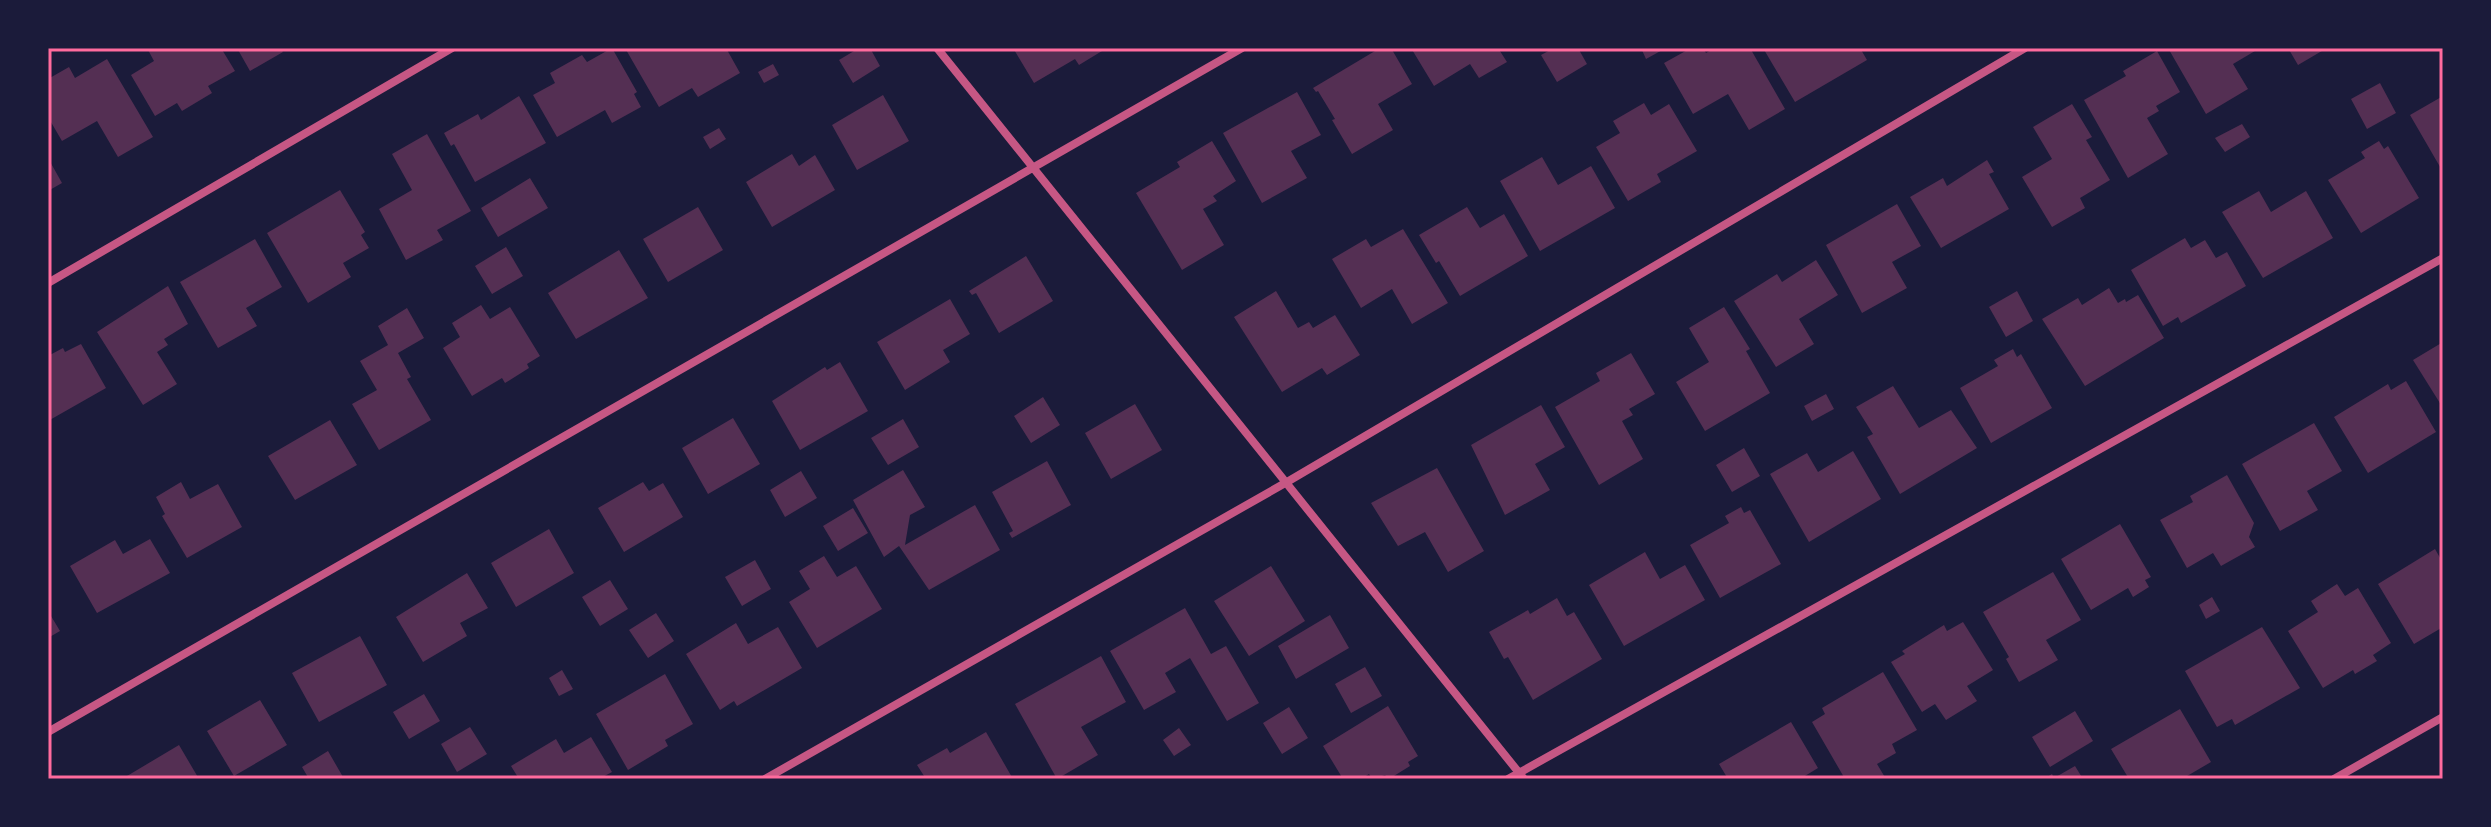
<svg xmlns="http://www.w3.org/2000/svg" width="2491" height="827" font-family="'Golos Text',sans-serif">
<rect width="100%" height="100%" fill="#1b1b3a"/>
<path fill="#542f53" d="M147,48H221L235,71L208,86L212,93L182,111L177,103L155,116L131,75L154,61Z
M237,48H280L283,52L250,71Z
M612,48L637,92L634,94L641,107L612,123L605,110L557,137L533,95L555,83L550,73L582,55L587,62Z
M625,48H726L740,73L698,97L692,88L659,107Z
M859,48H870L880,66L853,83L839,60Z
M1013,48H1107L1079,65L1075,59L1034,83Z
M1380,48H1391L1412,84L1378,104L1393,130L1352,154L1332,120L1335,119L1318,91L1316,92L1313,88Z
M1411,48H1498L1507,62L1479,78L1470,64L1434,86Z
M1554,48H1578L1587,64L1557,82L1541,55Z
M1641,48H1666L1646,59Z
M1691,48H1703L1706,53L1715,48H1750L1785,109L1749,130L1728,94L1693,114L1664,63Z
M1763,48H1860L1867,60L1795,102Z
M2168,48H2260L2233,64L2248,89L2206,114Z
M2288,48H2327L2298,65Z
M2157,51L2180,92L2156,106L2159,111L2147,118L2168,154L2128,178L2084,100L2126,76L2123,71Z
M107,59L153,137L118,157L97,121L62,141L48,117V79L69,67L75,78Z
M773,64L779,75L764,83L758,72Z
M2380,83L2396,113L2367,129L2351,99Z
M1297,92L1321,135L1291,151L1307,178L1262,203L1223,133Z
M883,95L909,141L857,170L832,125Z
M519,96L546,143L475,182L454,144L451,146L444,133L478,114L481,120Z
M2443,96V172L2410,115Z
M1644,103L1651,115L1669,104L1697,151L1657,174L1661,182L1628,201L1596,147L1620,133L1613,121Z
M2072,104L2092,137L2086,140L2110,180L2080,198L2085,208L2052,227L2022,177L2052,159L2033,127Z
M2242,124L2250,137L2225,152L2215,138Z
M719,128L726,139L710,149L703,137Z
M427,134L471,211L437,230L443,240L406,260L379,209L412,190L392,154Z
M1212,141L1236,181L1213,196L1217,201L1203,209L1224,245L1182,270L1136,193L1180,167L1177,162Z
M2379,141L2384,149L2388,146L2419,198L2361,233L2328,180L2365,158L2361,152Z
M792,154L799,166L815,155L835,190L772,227L746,182Z
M1542,157L1558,185L1591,166L1615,208L1540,251L1500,181Z
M48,158L62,183L48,191Z
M1987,160L1994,172L1989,174L2009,209L1941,248L1910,197L1943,178L1947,186Z
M530,178L548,208L498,237L481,208Z
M340,190L365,232L361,235L369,248L343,263L351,277L308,303L267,233Z
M2259,191L2271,212L2306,191L2333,238L2263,278L2222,212Z
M1897,204L1921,246L1892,262L1907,288L1862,313L1826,245Z
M698,207L723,250L668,282L643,239Z
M1467,207L1480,228L1504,214L1528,256L1460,296L1439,261L1436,263L1419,235Z
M1403,229L1448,303L1412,324L1392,289L1361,308L1332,259L1366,239L1371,247Z
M2185,238L2191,248L2205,240L2216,258L2227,252L2246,286L2181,323L2178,317L2163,326L2131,270Z
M255,239L282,287L246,308L257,326L218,348L180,282Z
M506,247L523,276L492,294L475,266Z
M619,250L648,298L576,339L548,293Z
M1026,256L1053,301L999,333L976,293L972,295L969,291Z
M1816,260L1838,295L1799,319L1814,344L1776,367L1734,301L1777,274L1782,282Z
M168,286L188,324L164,339L168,345L157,352L177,384L143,405L97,332Z
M2109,288L2118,303L2125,299L2126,302L2138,295L2164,338L2085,386L2042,319L2078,298L2082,305Z
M1276,291L1298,328L1309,322L1313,328L1335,315L1360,355L1327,375L1322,368L1282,392L1234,317Z
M2017,291L2033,321L2006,337L1989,307Z
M950,299L970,334L943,350L950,362L905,390L877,342Z
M481,305L490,319L510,307L540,356L527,364L529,368L505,383L502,378L472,396L443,348L460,337L452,323Z
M1724,307L1750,349L1746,351L1770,393L1705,431L1676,382L1709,362L1689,328Z
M407,308L424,338L398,353L411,377L407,379L431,420L379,450L352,404L377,390L360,361L388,345L378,326Z
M2443,342V408L2413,360Z
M81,344L106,388L48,421V356L63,348L65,352Z
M2013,349L2017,357L2021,354L2052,408L1991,443L1960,388L1998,366L1994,360Z
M1631,353L1655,394L1629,409L1633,415L1622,421L1643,459L1599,485L1555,407L1600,381L1596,373Z
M840,362L868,411L800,450L772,401L825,367L827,370Z
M2406,381L2436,432L2368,473L2334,417L2388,384L2391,390Z
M1893,386L1919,428L1951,410L1977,448L1900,494L1867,437L1873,434L1856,407Z
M1826,394L1834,409L1812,421L1804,406Z
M1043,397L1060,425L1031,443L1014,416Z
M1135,404L1162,450L1111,479L1085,433Z
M1541,405L1565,447L1535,464L1550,490L1505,515L1471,445Z
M733,418L760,464L708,494L682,448Z
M903,419L919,447L888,465L871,438Z
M330,420L357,465L295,500L268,456Z
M2314,423L2342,471L2307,491L2318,510L2280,531L2242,464Z
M1744,448L1760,476L1732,492L1716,465Z
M1853,451L1881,499L1809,542L1770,474L1807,453L1818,472Z
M1047,461L1071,505L1012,538L1009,533L1013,531L992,492Z
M1437,468L1484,551L1448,572L1425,532L1398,546L1371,503Z
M903,470L925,507L910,515L905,545L975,505L1000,550L929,590L899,546L884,557L853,500Z
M801,471L817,498L785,517L770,490Z
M2227,475L2254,523L2249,537L2255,547L2221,566L2213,553L2187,568L2160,520L2193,502L2190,496Z
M181,482L190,499L218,484L242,527L187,558L162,516L165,514L156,497Z
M643,482L649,491L663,483L683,517L624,552L598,508Z
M1741,507L1744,513L1750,510L1781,564L1720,598L1690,545L1729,523L1725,516Z
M853,508L868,533L838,551L823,526Z
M2120,524L2151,577L2145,580L2149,587L2133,597L2128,588L2091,610L2061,559Z
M549,529L574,573L516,607L491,563Z
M150,539L170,573L97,613L70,566L115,540L123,554Z
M2435,549L2443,563V627L2414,644L2378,584Z
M1645,552L1660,579L1685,565L1705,600L1624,646L1589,585Z
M824,556L837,577L856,566L882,609L817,648L789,602L810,589L799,571Z
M755,560L771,589L742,606L725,577Z
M1271,566L1305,621L1249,656L1214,601Z
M2053,572L2081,620L2046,640L2058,660L2019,682L2006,659L2009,657L1983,612Z
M467,573L488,608L460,623L467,636L423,662L396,617Z
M610,580L628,609L600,626L582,597Z
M2337,584L2345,596L2358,588L2391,643L2373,655L2377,661L2355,674L2353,670L2323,688L2288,631L2318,612L2311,601Z
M2212,597L2220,611L2206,619L2199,605Z
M1557,598L1567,616L1574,612L1602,659L1533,700L1508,657L1504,659L1489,632L1528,610L1530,614Z
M1185,608L1211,654L1226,646L1259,703L1227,721L1190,658L1165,673L1176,692L1144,710L1110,651Z
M48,611L60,631L48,638Z
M656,613L674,641L648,658L629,630Z
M1330,615L1349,648L1296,679L1278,646Z
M1963,622L1993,670L1967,686L1977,701L1946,720L1935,704L1922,712L1891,662L1905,654L1902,651L1944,625L1947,631Z
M736,623L748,644L778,627L802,668L737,706L734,701L720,710L686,654Z
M2262,627L2300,688L2235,725L2232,719L2217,727L2185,671Z
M360,636L387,685L319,722L292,673Z
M1101,656L1126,702L1081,727L1098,755L1057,779L1015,704Z
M1365,667L1382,696L1351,713L1335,684Z
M562,670L573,689L559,696L549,678Z
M1883,672L1917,730L1892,744L1896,753L1877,764L1886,779H1845L1812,722L1825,714L1822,708Z
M665,674L693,724L665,740L668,746L628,770L596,714Z
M424,694L440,721L409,739L393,712Z
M260,700L287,745L234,776L207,731Z
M1388,706L1418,756L1408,762L1410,766L1389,779L1385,775L1372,779L1369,774L1361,779H1343L1323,746Z
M1289,707L1308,738L1282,754L1263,723Z
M2180,709L2211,762L2182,779H2129L2111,749Z
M2075,711L2093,741L2050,767L2032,737Z
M1791,722L1818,768L1800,779H1728L1719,764Z
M470,727L487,754L457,772L441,744Z
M1179,728L1191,745L1174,756L1163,740Z
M986,732L1013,779H926L917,765L947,748L950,753Z
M591,737L612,772L599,779H519L511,766L556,739L564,753Z
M179,745L199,779H122Z
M328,751L343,777L309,779L302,767Z
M2075,766L2083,779H2044L2052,774L2054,778Z"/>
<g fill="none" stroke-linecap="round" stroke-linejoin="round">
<path stroke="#c65784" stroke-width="8" d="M937,48L1524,779
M48,283L452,48
M48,732L1242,48
M765,779L1287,482L2025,48
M1508,779L2443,258
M2334,779L2443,717"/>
</g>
<rect width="2491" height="827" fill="none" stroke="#1b1b3a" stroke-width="100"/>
<rect x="50" y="50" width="2391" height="727" fill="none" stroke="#ff6b9d" stroke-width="3"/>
</svg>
